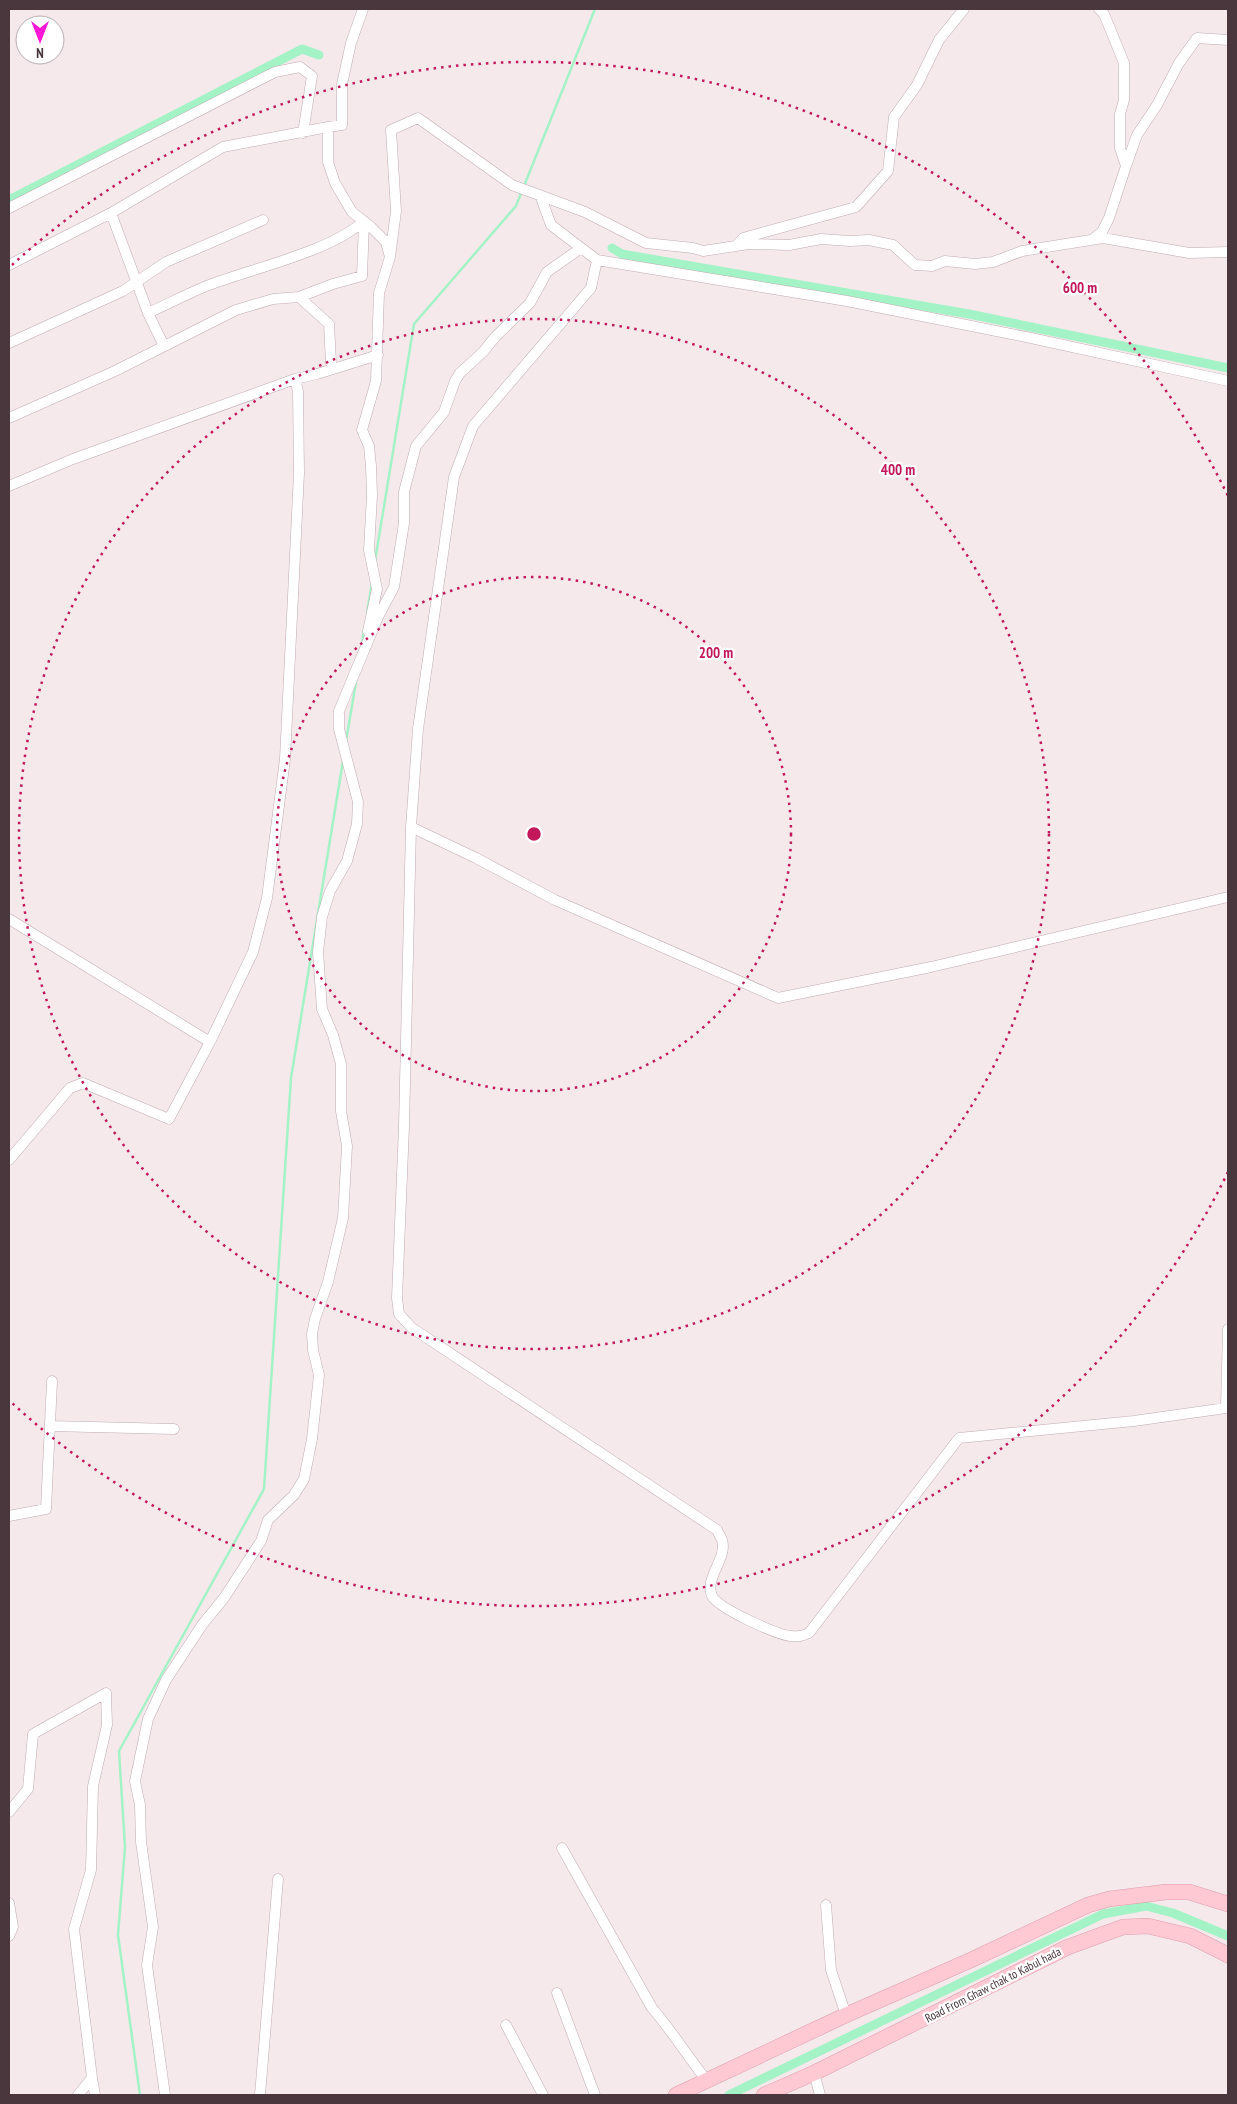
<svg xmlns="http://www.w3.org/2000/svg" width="1237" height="2104" font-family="'PT Sans Narrow',sans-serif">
<rect width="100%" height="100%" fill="#f5e9ec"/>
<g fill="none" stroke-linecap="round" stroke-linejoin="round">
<path stroke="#a4f3c6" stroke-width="2.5" d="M524,186L595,9
M375,561L414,324L516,206L522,191
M367,613L372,583
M362,645L364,630
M346,741L356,682
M140,2095L118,1935L125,1847L119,1751L264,1489L291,1078L343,761"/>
<path stroke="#a4f3c6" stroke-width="9" d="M9,200L302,49L319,55
M612,248L622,254L969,314L1228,368
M729,2095L1103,1914L1146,1906L1173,1913L1228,1936"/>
<defs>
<path id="street" d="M328,127L342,125V84L351,43L363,9
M1126,166L1137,135L1157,105L1179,63L1197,38L1228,40
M540,195L551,225L597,260L847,301L1031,338L1228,381
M9,208L275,72L300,67L312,76L303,133
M111,213L148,313L164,346
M1093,239L1102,232L1109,218L1126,166L1120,148V114L1124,100V63L1104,14L1099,9
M736,246L743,238L856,207L888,171L894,117L917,85L939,40L964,9
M390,257L396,211L391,130L418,118L512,185L585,212L646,243L693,248L703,251L749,244L789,245L821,239L850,241L869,240L893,245L915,265L932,266L945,261L975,264L993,262L1022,251L1103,238L1189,253L1228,252
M9,265L111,213L223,147L328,127V162L335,183L352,212L371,227L386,242L390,257L379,293L376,381L362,430L369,446L371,466L372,495L369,550L377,589L368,631
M299,297L329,324L331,363L334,368
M148,313C166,305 185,295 204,287C249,269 328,253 364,221
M9,343L123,291L166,262L263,220
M9,418L115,371L236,310L273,299L299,297L333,284L362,276L364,221
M9,486L73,459L295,379L317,374L378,355
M411,827L418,729L454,477L473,426L591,288L597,260
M1228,897L931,967L778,998L555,900L476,858L411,827L404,1126L397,1298L399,1314L412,1328L717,1530C718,1533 721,1537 722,1540C728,1558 704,1578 712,1596C719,1609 776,1634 790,1636C798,1637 802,1636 809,1633L959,1438L1134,1421L1226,1408L1228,1329
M9,919L210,1042
M9,1160L70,1088L83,1083L169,1119L210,1042L253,952L267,898L285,759L299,473L298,391L295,379
M50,1426L174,1429
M9,1516L46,1509L52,1381
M9,1812L28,1789L33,1734L106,1693L107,1725L93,1786L91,1870L74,1929L92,2078L78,2095
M562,1848L652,2008C672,2031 688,2057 707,2081
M9,1903L13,1927L9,1936
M826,1905L831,1970L846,2015
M557,1993L595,2095
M506,2025L543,2095
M814,2073L820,2095
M92,2078L95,2095
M165,2095L147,1965L153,1927L141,1842L140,1805L135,1781L148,1719L166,1680L202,1625L224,1598L261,1541L268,1520L294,1495L304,1479L312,1439L319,1375L313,1350L312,1334L315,1319L328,1282L343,1218L347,1146L341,1111V1064L333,1035L322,1009L318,952L322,917L330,891L347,861L357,824L358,802L339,729V711L378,617L394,587L404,523V492L416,446L444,412L455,381L460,373L483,352L496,336L530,303L547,272L581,248
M260,2095L278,1879"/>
<path id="secondary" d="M676,2095L846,2015L971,1960L1088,1905L1109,1899L1166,1892H1189L1228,1904
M764,2095L814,2073L1068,1947L1123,1927L1148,1926L1190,1936L1228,1955"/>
</defs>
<use href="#street" stroke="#c1abb2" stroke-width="11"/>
<use href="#secondary" stroke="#df9ead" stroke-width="16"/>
<use href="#street" stroke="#fff" stroke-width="10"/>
<use href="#secondary" stroke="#ffc9d4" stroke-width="15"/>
</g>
<g fill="none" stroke="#c2185b" stroke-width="2.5" stroke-dasharray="2.5 5">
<circle cx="534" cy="834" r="257"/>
<circle cx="534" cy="834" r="515"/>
<path d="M1228 1172A772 772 0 0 1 12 1403M12 265A772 772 0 0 1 1228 496"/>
</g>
<g text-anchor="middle" stroke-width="4.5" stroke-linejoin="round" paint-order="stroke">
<g font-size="12" fill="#49373d" stroke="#fff">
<text transform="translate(993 1985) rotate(-27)" y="4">Road From Ghaw chak to Kabul hada</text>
</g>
</g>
<circle cx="534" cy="834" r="8" fill="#c2185b" stroke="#fff" stroke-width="2.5"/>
<g font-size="15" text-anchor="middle" font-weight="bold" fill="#c2185b" stroke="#fff" stroke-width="4.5" stroke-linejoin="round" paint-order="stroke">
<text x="1080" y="293">600 m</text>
<text x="898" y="475">400 m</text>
<text x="716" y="658">200 m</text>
</g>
<rect width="1237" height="2104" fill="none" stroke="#49373d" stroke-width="20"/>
<g transform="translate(40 40) rotate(180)"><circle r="24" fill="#ffffff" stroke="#b6afb1"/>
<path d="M0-4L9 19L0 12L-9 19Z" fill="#ff16d6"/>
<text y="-8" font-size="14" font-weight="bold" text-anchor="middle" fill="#49373d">N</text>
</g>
</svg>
